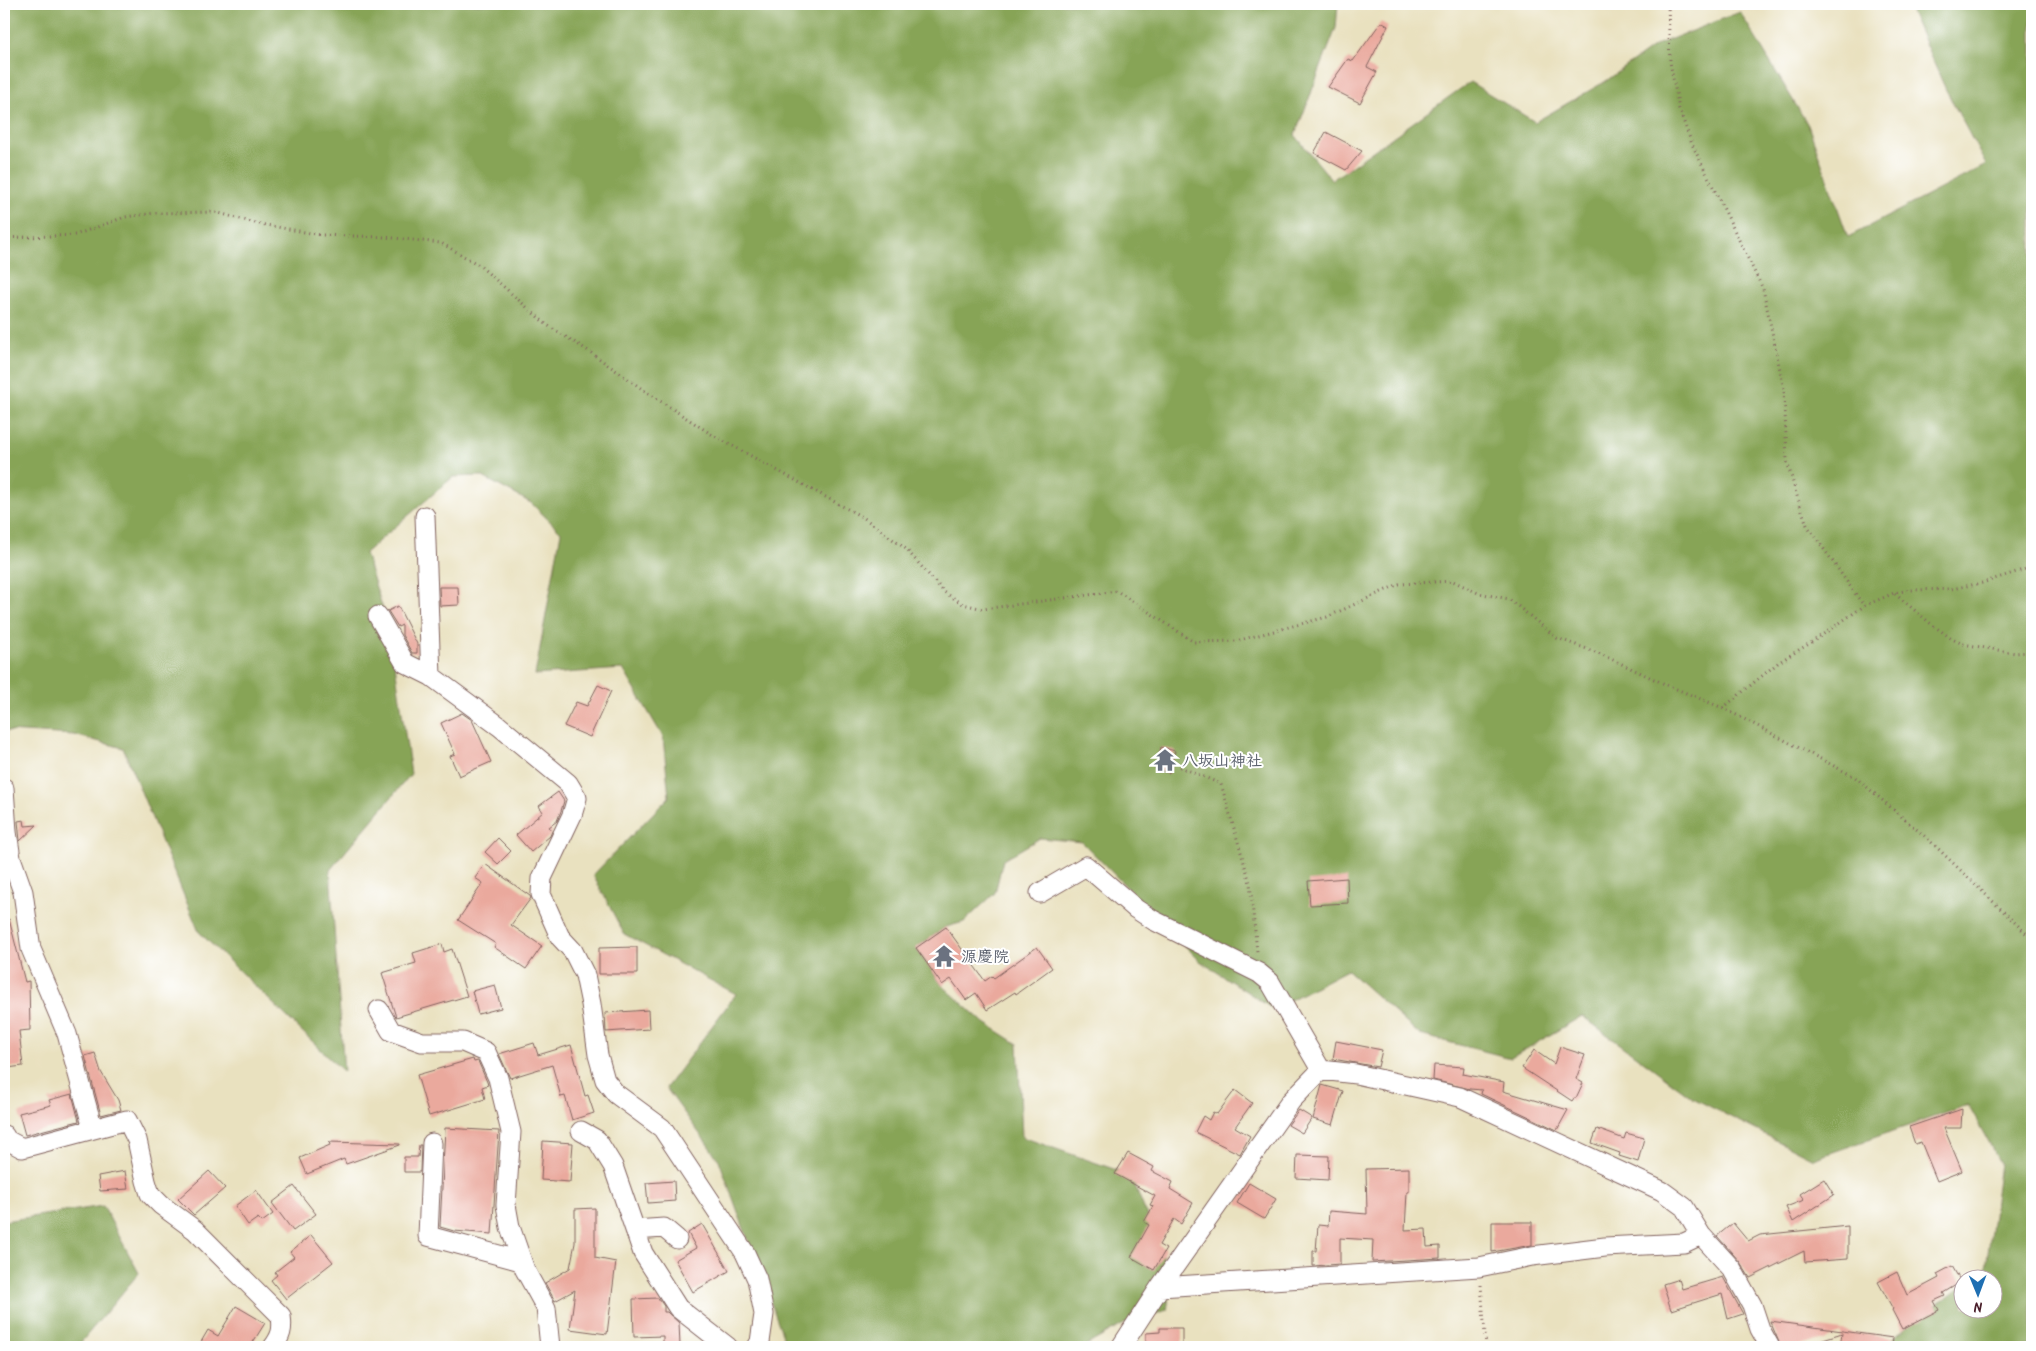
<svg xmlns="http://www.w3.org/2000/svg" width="2036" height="1351" font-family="Kalam,'Klee One',sans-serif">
<rect width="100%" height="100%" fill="#fff"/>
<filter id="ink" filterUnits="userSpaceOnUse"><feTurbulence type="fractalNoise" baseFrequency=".02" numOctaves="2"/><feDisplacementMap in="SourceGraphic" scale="10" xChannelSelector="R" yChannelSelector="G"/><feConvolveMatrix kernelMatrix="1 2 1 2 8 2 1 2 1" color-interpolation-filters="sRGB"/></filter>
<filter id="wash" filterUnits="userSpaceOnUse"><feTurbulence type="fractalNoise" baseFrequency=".0096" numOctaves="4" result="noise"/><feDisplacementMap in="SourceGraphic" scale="20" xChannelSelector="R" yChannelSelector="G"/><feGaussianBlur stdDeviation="1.12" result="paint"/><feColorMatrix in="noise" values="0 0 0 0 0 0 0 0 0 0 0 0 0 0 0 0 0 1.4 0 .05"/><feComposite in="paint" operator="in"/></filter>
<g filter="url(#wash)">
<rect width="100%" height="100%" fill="#e9e1bf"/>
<path fill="#87a456" stroke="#686240" d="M4,4H1338L1336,28L1295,135L1332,180L1470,82L1535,122L1606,81L1656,45L1740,12L1808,125L1848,237L1986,165L1946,90L1911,12L1914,4H2032V1347H1880L1963,1285L1964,1308H1994V1278H1972L1986,1268L2000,1163L1968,1105L1813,1159L1693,1098L1582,1016L1511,1058L1420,1035L1347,970L1273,1009L1200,961L1082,842L1040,838L1003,860L995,893L964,922L946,927L916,948L942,985L982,1021L1018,1044L1022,1137L1131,1175L1172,1280L1167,1310L1124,1324L1083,1347H787L719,1160L666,1088L736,994L624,934L593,875L669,797L663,737L623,669L535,675L561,532L531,503L481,476L453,477L365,553L390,631L411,774L330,870L344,1072L199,932L123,748L74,735L6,731L4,798Z
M103,1206L139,1273L77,1347H4V1221Z"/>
<g id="blocks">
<path fill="#eaa99d" d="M1381,22L1388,26L1367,67L1377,72L1360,103L1328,87L1348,59L1353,61Z
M1326,132L1362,151L1346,170L1314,153Z
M439,587H458L459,605L440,606Z
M398,606L417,644V653H412L402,635V625L398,627L388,611Z
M598,685L611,691L590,737L564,726L576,702L587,706Z
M462,713L472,720L491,762L459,776L450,756L455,754L441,723Z
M1161,747L1175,751L1169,773L1155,769Z
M558,792L564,801L561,811L557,821L549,827L552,831L550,836L531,852L516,835L543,812L539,806Z
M24,820L25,826L37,825L20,841L18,821Z
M498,838L511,851L498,864L485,852Z
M485,864L530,896L531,898L511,925L542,946L526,969L494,947L496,944L458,920L483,883L475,878Z
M1347,878L1348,903L1310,905L1308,881Z
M9,919L25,982L29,981L30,1030L19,1031L23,1066L7,1068L4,1040V920Z
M946,927L985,981L992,976L994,978L1037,947L1052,968L1016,994L1015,992L987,1010L976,993L966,1000L951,979L942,985L916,948Z
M442,944L444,952L452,949L467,996L396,1017L382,973L416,963L413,953Z
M637,947V974H599V948Z
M495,985L501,1008L478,1014L472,991Z
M648,1010L649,1029L606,1032L605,1013Z
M1336,1041L1382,1050L1378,1067L1333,1059Z
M534,1043L538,1055L571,1045L585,1096L588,1095L594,1113L572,1120L565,1096L561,1097L552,1065L510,1078L499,1054Z
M1560,1047L1585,1055L1576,1079L1583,1083L1576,1098H1574L1572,1101L1522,1068L1534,1050L1554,1064Z
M95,1053L101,1072L118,1100L121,1110L101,1115L85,1056Z
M473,1059L474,1062L478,1061L487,1082L488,1085L482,1087L485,1099L429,1116L417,1075Z
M1434,1065L1464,1067L1463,1074L1504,1082L1503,1091L1568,1110L1557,1130L1481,1094L1482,1090L1470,1089L1433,1080Z
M1322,1085L1343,1091L1333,1125L1313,1119Z
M1235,1090L1252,1103L1235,1127L1250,1136L1240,1154L1195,1132L1203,1116L1209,1120L1213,1112L1217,1114Z
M72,1094L79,1121L25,1135L19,1113L51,1105L49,1100Z
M1962,1109L1961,1128H1944L1962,1171L1937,1181L1921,1142L1915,1144L1909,1127Z
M1299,1110L1312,1118L1302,1133L1288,1125Z
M445,1128L499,1131L492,1234L454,1231L440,1227Z
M1597,1129L1624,1139L1626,1133L1644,1138L1638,1162L1619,1156L1620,1153L1592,1143Z
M543,1141L573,1143L570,1182L541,1180Z
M329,1142L400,1144V1145L346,1164L344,1159L307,1174L300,1158L330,1145Z
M419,1145H421L420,1172H404V1157H418Z
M1128,1153L1154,1167L1152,1171L1173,1182L1170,1189L1193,1203L1181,1224L1174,1219L1159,1245L1166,1249L1154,1270L1131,1257L1149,1225L1144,1222L1153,1206L1150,1205L1155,1196L1115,1174Z
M1297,1155L1329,1156L1328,1180L1296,1178Z
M1409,1168V1192H1407L1405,1230L1426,1229L1427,1247L1440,1246V1258L1372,1262L1373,1240L1340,1238V1264L1313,1266V1251H1316L1318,1225L1328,1226L1329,1211L1367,1214L1366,1169Z
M125,1171L128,1189L100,1191L98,1176Z
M209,1171L225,1188L194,1215L178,1199Z
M1824,1179L1834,1195L1793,1222L1786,1207L1804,1200L1800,1194Z
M674,1181L675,1201L648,1203L646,1183Z
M1249,1183L1276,1199L1264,1219L1237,1203Z
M294,1186L316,1214L293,1231L272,1203Z
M256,1190L273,1214L262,1222L258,1218L248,1225L235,1206Z
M595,1208V1258L616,1262L607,1334L570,1329L575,1290L555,1301L545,1283L570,1268L575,1243V1209Z
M1492,1222H1532V1245L1492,1252Z
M1733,1223L1748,1241L1760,1235L1848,1226V1259L1805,1262L1804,1251L1750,1278L1740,1262L1717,1236Z
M702,1224L729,1271L693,1292L675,1260L696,1248L688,1233Z
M311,1235L333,1262L286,1299L271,1280L277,1275L275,1272L294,1257L290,1252Z
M1952,1266L1961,1282L1943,1293L1945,1296L1934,1301L1939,1310L1902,1329L1892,1310L1893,1309L1878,1282L1897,1272L1907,1295L1939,1278L1937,1274Z
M1723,1277L1743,1314L1728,1319L1722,1294L1671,1310L1663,1284L1679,1279L1682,1289Z
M658,1298L664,1306V1312H667L679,1323L680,1346L663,1347V1336L634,1337L633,1299Z
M236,1306L265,1323L250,1347H198L208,1330L218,1336Z
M1770,1321L1893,1338L1892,1347H1840L1842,1333L1798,1347H1781Z
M1160,1328H1182V1347H1146V1333L1160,1332Z"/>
</g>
</g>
<g filter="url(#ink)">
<use href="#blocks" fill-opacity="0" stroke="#82635f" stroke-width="1"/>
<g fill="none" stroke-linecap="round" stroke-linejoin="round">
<defs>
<path id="minor" d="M425,516L431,676
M378,616L405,663L431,676L499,726L568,783L577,798L572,815L542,878L541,894L560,937L573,951L585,975L591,1004L598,1055L605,1080L616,1094L662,1128L745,1253L757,1279L764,1314L760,1342L757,1347
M4,788L7,832L11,858L23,892L31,949L67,1034L93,1129
M1040,893L1086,866L1136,909L1153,920L1259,973L1270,982L1321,1070
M379,1010L391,1031L422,1042H463L486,1052L498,1078L511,1132L506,1205L510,1227L525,1270L546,1308L550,1347
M581,1131L597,1140L613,1166L643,1253L678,1308L728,1347
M4,1135L7,1140L22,1148L127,1120L137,1140L146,1181L150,1194L161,1205L195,1230L281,1316C283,1330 281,1336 273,1347
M432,1143L428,1236L521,1261
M635,1230L664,1228L677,1239
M1160,1287L1479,1267L1532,1256L1605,1247L1684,1243L1701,1235
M1121,1347L1160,1287L1291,1101L1321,1070L1356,1074L1460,1097L1662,1191L1684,1207L1701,1235L1732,1269L1752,1305L1760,1329L1770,1347"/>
</defs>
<use href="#minor" stroke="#82635f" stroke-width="21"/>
<path stroke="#82635f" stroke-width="3" stroke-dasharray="1 4" stroke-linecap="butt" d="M1668,4L1670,62L1679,109L1692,144L1763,289L1784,389L1787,461L1796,493L1807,525L1864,606
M4,238L75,235L125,217L155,213L215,212L255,223L321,235L384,237L441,243L479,265L547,325L587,350L645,391L711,434L864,518L906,549L944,592L963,604L983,609L1117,591L1194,642L1236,641L1327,617L1399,584L1453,581L1478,593L1509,599L1557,638L1598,653L1669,686L1723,708L1855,777L1928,839L2032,939
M1895,594L1930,623L1952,639L1963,644L2015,653L2032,652
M1723,708L1779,662L1812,642L1864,606L1894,593L1910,590L1951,589L1982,583L2032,567
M1180,767L1221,784L1250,883L1257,952
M1481,1285L1486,1347"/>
<use href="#minor" stroke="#fff" stroke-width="19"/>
</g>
</g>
<defs>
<symbol id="temple-bare" viewBox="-9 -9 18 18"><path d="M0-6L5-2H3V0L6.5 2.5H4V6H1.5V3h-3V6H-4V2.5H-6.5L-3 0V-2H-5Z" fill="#6b7280" stroke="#fff" stroke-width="2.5" paint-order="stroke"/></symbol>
</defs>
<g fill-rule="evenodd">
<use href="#temple-bare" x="1149" y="744" width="32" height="32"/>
<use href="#temple-bare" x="928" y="940" width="32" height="32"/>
</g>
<g text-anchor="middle" stroke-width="4" stroke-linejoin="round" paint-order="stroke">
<g font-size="16" font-weight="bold" fill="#5b616d" stroke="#fff" text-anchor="start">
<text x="1182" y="766">八坂山神社</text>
<text x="961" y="962">源慶院</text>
</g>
</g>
<rect width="2036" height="1351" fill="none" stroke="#fff" stroke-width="20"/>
<g transform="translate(1978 1294) rotate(179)"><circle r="24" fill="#ffffff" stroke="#b7a5aa"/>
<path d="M0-4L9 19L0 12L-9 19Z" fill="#1f6fb2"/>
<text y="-8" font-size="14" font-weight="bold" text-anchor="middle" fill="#4a1f2b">N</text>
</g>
</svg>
